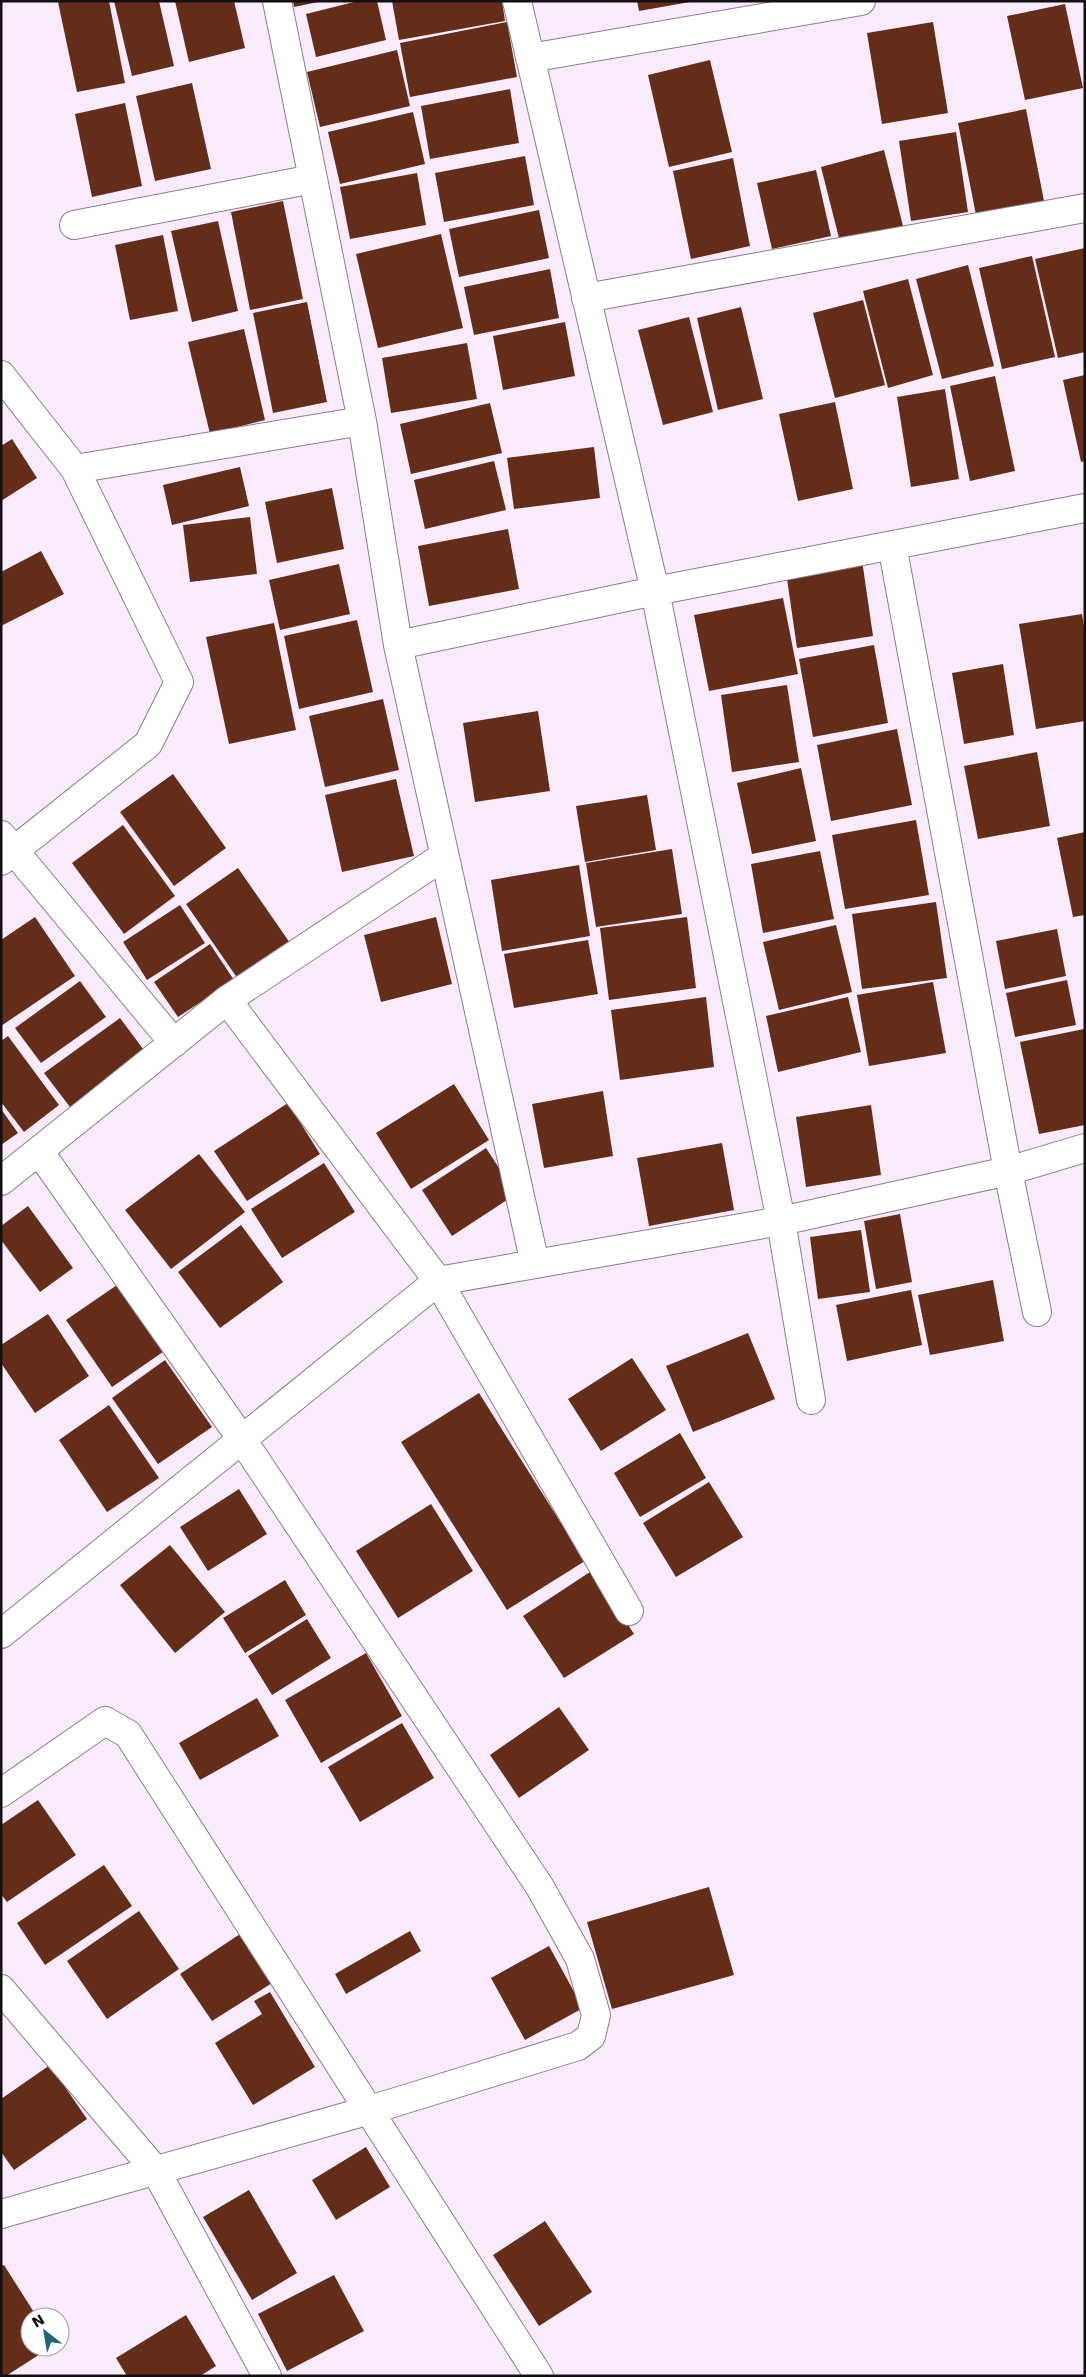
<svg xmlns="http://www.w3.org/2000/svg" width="1086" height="2377" font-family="'DejaVu Sans',sans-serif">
<rect width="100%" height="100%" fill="#faebfc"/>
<path fill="#632d19" d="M109,1L125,83L77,92L58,2Z
M114,1H159L174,66L132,76Z
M175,1H234L245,48L189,62Z
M293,1H318V2L294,7Z
M358,1H377L386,40L316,57L306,14Z
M392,1H502L505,21L399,40Z
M637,1H690V2L639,11Z
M1065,4L1083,88L1025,100L1007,16Z
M507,22L517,77L410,97L400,43Z
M933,22L948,113L882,124L867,33Z
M397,50L410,106L320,127L307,72Z
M710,60L732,152L669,167L648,75Z
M192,83L211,169L155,181L136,96Z
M510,89L519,143L430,159L421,106Z
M125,103L142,186L92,197L75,114Z
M1026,109L1044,201L976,215L958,123Z
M413,112L425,164L340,184L328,132Z
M956,132L968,212L911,221L899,141Z
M884,150L903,226L840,242L821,167Z
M525,156L534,205L444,222L435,173Z
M733,158L750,246L691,259L673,171Z
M816,170L831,236L772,249L757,183Z
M417,173L426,225L350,239L340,187Z
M283,201L303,299L250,310L231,212Z
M539,210L549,258L459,277L449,229Z
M218,221L238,311L192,322L171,231Z
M441,234L463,328L378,348L356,254Z
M163,235L178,311L130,320L115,245Z
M1085,248V352L1058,358L1035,259Z
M1032,256L1055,357L1002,369L979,268Z
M968,265L994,366L942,379L916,279Z
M550,269L559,318L474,335L464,287Z
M908,279L933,375L888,388L863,291Z
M863,300L885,385L835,398L813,313Z
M307,302L327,402L273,413L253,313Z
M741,307L763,399L718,410L697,318Z
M689,317L713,412L663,425L638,330Z
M565,322L575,376L503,390L493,336Z
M244,329L265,420L210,434L188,342Z
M467,343L477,399L391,413L382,358Z
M1085,375V461L1081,462L1063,380Z
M995,376L1015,471L970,481L950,386Z
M945,389L959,479L911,487L897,397Z
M835,402L853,489L798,501L779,414Z
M490,403L502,453L411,474L400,424Z
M12,439L37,478L1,501V446Z
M594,447L600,498L514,509L507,458Z
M494,461L506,510L425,529L414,480Z
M240,467L249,506L172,525L163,485Z
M332,488L344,549L277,563L265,502Z
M250,517L257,574L190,582L183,525Z
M508,529L519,589L429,606L418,546Z
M41,551L64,594L1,626V572Z
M862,560L873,636L797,648L786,572Z
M339,564L350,614L280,630L269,580Z
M783,598L798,674L709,691L694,615Z
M1082,614L1085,634V721L1036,729L1019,624Z
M357,620L373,692L299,709L284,636Z
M274,623L296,730L229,744L206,637Z
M874,645L888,723L813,737L799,659Z
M1003,664L1014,735L964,744L952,673Z
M787,685L799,762L732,772L721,695Z
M383,699L399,770L325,787L309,716Z
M538,711L550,791L475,802L463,723Z
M897,729L912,805L831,821L817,745Z
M1037,752L1050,826L978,839L964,766Z
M801,768L816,841L752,854L737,783Z
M173,774L226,848L174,886L120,812Z
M396,779L414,856L342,872L325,795Z
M647,795L656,850L585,862L576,806Z
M916,820L929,895L845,909L832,835Z
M123,825L175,896L124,934L72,863Z
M1085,832V915L1073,917L1057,838Z
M672,849L682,914L596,927L586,863Z
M820,851L834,919L763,933L751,864Z
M579,865L590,936L502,951L491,880Z
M238,868L290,943L238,979L186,904Z
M936,902L947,978L862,989L852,914Z
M180,905L205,943L147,980L123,942Z
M35,917L75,976L1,1026V940Z
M436,917L452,984L381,1002L364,935Z
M687,917L696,988L609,1000L600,928Z
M836,925L852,992L779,1010L763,942Z
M1057,929L1066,976L1005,989L996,941Z
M588,940L598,994L514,1008L504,954Z
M210,944L234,980L178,1017L154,982Z
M1067,980L1076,1025L1015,1037L1006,993Z
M80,981L106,1017L41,1063L15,1028Z
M933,982L946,1053L869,1066L857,995Z
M706,997L714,1067L620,1080L611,1010Z
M848,997L861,1052L778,1072L766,1016Z
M120,1018L146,1053L70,1107L44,1073Z
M1084,1029L1085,1125L1039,1134L1020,1042Z
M8,1036L59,1105L24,1132L1,1102V1041Z
M454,1084L489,1140L411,1189L376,1133Z
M603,1091L613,1156L544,1168L532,1104Z
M288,1103L320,1154L247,1201L214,1151Z
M871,1105L881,1175L806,1187L796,1117Z
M1,1109L18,1133L1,1145Z
M722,1143L734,1210L649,1226L637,1158Z
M486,1148L516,1194L452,1236L422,1190Z
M199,1154L245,1212L171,1269L125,1210Z
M324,1163L355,1212L282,1258L251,1209Z
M28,1206L73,1268L40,1292L1,1240V1226Z
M900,1214L912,1282L876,1289L864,1221Z
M241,1225L283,1282L220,1328L178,1272Z
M861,1230L870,1292L818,1299L810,1237Z
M993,1280L1004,1341L930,1355L918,1295Z
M117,1285L163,1352L112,1387L66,1320Z
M911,1290L922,1345L847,1361L836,1305Z
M48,1314L89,1376L35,1413L1,1363V1345Z
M748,1333L775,1399L693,1432L666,1366Z
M632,1358L666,1410L601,1451L568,1399Z
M165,1360L212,1427L158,1464L112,1398Z
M479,1393L585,1561L507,1610L401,1442Z
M109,1405L159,1478L107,1512L59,1440Z
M680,1433L706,1478L640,1517L614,1473Z
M709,1482L743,1537L676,1577L643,1523Z
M239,1489L267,1534L208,1571L180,1527Z
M431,1504L473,1571L398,1618L356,1551Z
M170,1545L225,1612L175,1653L120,1585Z
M593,1570L634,1634L564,1678L523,1616Z
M285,1580L306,1615L245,1653L223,1618Z
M307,1619L331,1658L272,1695L248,1656Z
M366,1653L402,1716L321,1763L285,1700Z
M257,1698L279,1736L200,1780L179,1743Z
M559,1707L589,1750L519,1798L490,1755Z
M402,1723L434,1778L360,1822L328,1767Z
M38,1800L76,1855L7,1902L1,1894V1825Z
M104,1865L132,1906L45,1965L17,1923Z
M709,1887L734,1975L612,2009L587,1922Z
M139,1911L179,1969L107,2019L67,1961Z
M410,1931L421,1951L346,1994L335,1974Z
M240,1934L272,1983L212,2021L180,1974Z
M549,1946L583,2008L525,2040L491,1978Z
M270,1992L315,2067L253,2105L215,2043L262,2014L254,2001Z
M50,2065L87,2119L14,2170L1,2152V2099Z
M366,2147L390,2187L336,2220L312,2180Z
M249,2190L297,2273L252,2300L203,2217Z
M545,2221L592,2292L539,2326L493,2255Z
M4,2265L37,2317H30V2347H51L6,2376H1V2266Z
M334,2275L364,2331L287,2371L258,2314Z
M186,2315L216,2366L200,2376H127L116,2358Z"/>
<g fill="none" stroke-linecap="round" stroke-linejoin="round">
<defs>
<path id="minor" d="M277,1L362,421L398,645L535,1264
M517,1L655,591L781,1221L811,1400
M530,58L861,1
M74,225L313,179
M586,298L1085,208
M1,375L75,469L179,682L148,744L1,861
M75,469L362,421
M892,545L1008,1171L1037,1312
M398,645L655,591L1085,508
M1,835L174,1043
M227,1000L438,1281L629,1611
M1,1181L227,1000L444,856
M1,1634L438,1281L781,1221L1008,1171L1085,1148
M1,1793L105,1721L128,1734L539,2376
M1,1989L156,2171L267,2376
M1,2214L370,2110L578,2046L591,2036L596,2015L580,1959L540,1887L241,1438L39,1151"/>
</defs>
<use href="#minor" stroke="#8b7e8d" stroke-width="30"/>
<use href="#minor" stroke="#fff" stroke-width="28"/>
</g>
<rect width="1086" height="2377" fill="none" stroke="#140f15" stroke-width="5"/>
<g transform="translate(45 2332) rotate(329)"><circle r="24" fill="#fefefe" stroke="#a09ea1"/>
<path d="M0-4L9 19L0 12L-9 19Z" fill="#206576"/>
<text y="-8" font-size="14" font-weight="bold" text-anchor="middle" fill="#140f15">N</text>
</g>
</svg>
